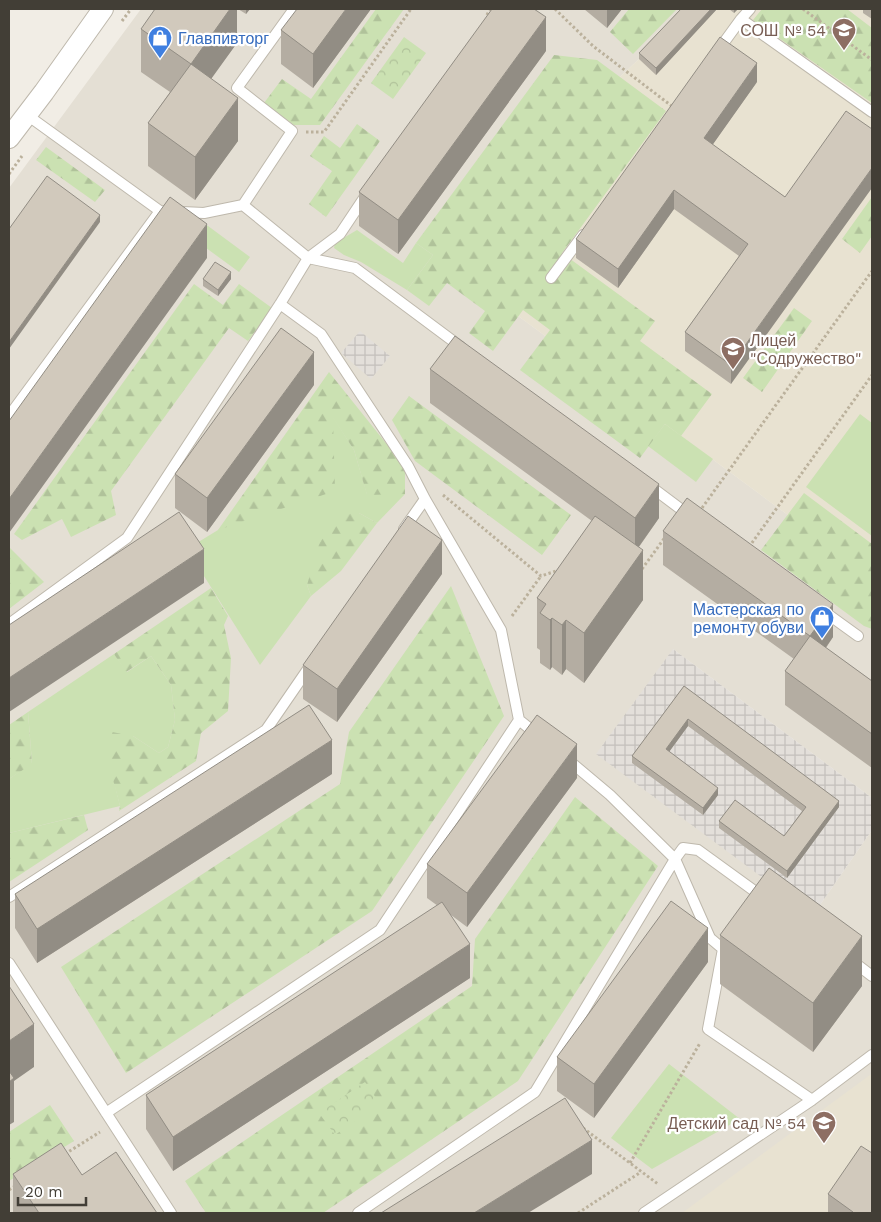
<svg xmlns="http://www.w3.org/2000/svg" width="881" height="1222" font-family="'Work Sans',sans-serif">
<defs>
<pattern id="industrial-grid" width="8" height="8" patternUnits="userSpaceOnUse" patternTransform="scale(1.25)"><rect width="8" height="8" fill="#e3dfda"/><path d="M0 4h8M4 0v8" fill="none" stroke="#c4c0bc"/></pattern>
<pattern id="forest-firs" width="22" height="20" patternUnits="userSpaceOnUse" patternTransform="scale(1.25)"><rect width="22" height="20" fill="#cbe1b2"/><path d="M5 1l3.5 6h-7zM16 11l3.5 6h-7z" fill="#b0c29a"/></pattern>
<pattern id="park-crowns" width="20" height="18" patternUnits="userSpaceOnUse" patternTransform="scale(1.25)"><rect width="20" height="18" fill="#cbe1b2"/><path d="M2 6a3 3 0 1 1 6 0M12 15a3 3 0 1 1 6 0" fill="none" stroke="#b0c29a"/></pattern>
</defs>
<rect width="100%" height="100%" fill="#f1ede5"/>
<path fill="#e4dfd4" d="M141,9H686L639,59L608,88L457,271L872,577V798L673,649L813,915L872,830V1213H9V188Z"/>
<path fill="url(#industrial-grid)" d="M360,331L390,356L371,379L341,353Z
M673,649L872,798V830L813,915L596,754Z"/>
<path fill="#e8e2d1" d="M686,9H872V577L457,271L608,88L639,59Z
M872,1074V1213H682L870,1075Z"/>
<path fill="#cbe1b2" d="M204,223L250,257L239,272L176,226Z
M357,230L403,263L416,243L433,255L407,290L361,262L344,255L334,248L335,243Z
M860,414L872,423V536L806,487Z
M333,417L354,450L367,494H405L377,523L359,513L307,585L311,596L260,665L187,549L218,530Z
M665,424L713,459L696,482L648,446Z
M114,654L127,672L151,656L171,685L175,720L168,747L159,753L133,736L108,757L120,806L9,833V779L32,763L28,712Z
M669,1064L740,1119L652,1169L611,1138Z"/>
<path fill="url(#forest-firs)" d="M376,9H404L320,125H294L264,103L282,79L311,99Z
M629,9H677L633,54L610,32Z
M762,9H847L872,28V103L753,20Z
M554,55L597,60L666,111L562,253L655,321L640,341L712,394L681,436L665,424L640,458L520,370L550,330L523,310L493,351L469,333L485,311L447,283L429,306L407,290L433,255L416,243Z
M357,124L380,141L326,217L309,204L332,171L310,156L324,136L340,148Z
M46,147L105,190L95,202L36,160Z
M872,197V236L860,253L842,239Z
M194,284L223,305L239,284L272,308L248,341L229,328L111,491L116,515L71,537L62,519L22,540L14,534Z
M794,308L812,321L762,392L743,378Z
M329,372L405,467V494L367,495L354,450L333,418L335,491L218,530Z
M409,396L571,515L542,555L415,461L392,420Z
M804,493L872,544V629L864,626L761,550Z
M342,511L359,513L377,523L341,571L311,596L307,585L319,544L327,530Z
M9,547L44,582L9,609Z
M451,586L504,716L372,911L126,1073L61,967L340,784L349,732Z
M211,588L228,616L224,625L231,658L228,711L201,733L196,761L119,811L120,806L107,757L112,732L133,736L159,753L168,747L175,720L171,685L151,656L126,672L114,654Z
M28,712L32,764L9,779V725Z
M575,797L658,866L518,1081L323,1213H206L185,1181L472,986L475,939Z
M84,815L88,830L9,882V833Z
M50,1105L74,1141L9,1181V1132Z"/>
<path fill="url(#park-crowns)" d="M404,37L426,53L393,99L371,83Z
M365,1082L380,1104L335,1135L319,1113Z"/>
<g fill="none" stroke-linecap="round" stroke-linejoin="round">
<defs>
<path id="lane" d="M741,19L750,9
M717,52L741,19L872,112
M27,115L160,211L204,213L243,205L308,258L340,234L366,195
M243,205L292,131L237,88L294,9
M551,278L583,235
M280,304L321,334L408,466L425,499L501,630L519,720L539,736
M9,416L160,211
M650,486L690,516
M404,529L425,499
M822,610L858,636
M9,624L127,538L280,304L308,258L355,268L461,347
M567,759L610,795L675,859L710,938L723,949L708,1029L812,1100
M9,897L266,730L310,666
M851,960L872,976
M9,963L171,1213
M106,1113L380,930L519,720
M358,1213L535,1092L675,859L683,848L698,850L764,898
M644,1213L812,1100L872,1055"/>
<path id="street" d="M9,138L44,92L103,9"/>
</defs>
<use href="#lane" stroke="#beb8ac" stroke-width="12"/>
<use href="#street" stroke="#beb8ac" stroke-width="22"/>
<path stroke="#bbb19c" stroke-width="3" stroke-dasharray="2.5 2.5" stroke-linecap="butt" d="M555,9L593,46L673,107
M803,9L872,60
M487,15L490,9
M122,21L131,9
M306,132H324L411,9
M9,174L22,156
M443,495L541,576L559,570
M702,508L872,271
M749,547L872,375
M642,569L666,536
M512,616L541,576
M583,1128L658,1184
M65,1154L100,1132
M630,1163L700,1043
M9,1190L15,1186
M578,1213L641,1172"/>
<use href="#lane" stroke="#fff" stroke-width="10"/>
<use href="#street" stroke="#fff" stroke-width="20"/>
</g>
<path fill="#b4ada2" d="M237,9V43L211,78L238,141L195,200L148,166V123L170,92L141,72V29Z
M238,9H250L246,14Z
M371,9L313,88L281,64V30Z
M584,9H622L607,28Z
M681,9H717L656,75L639,59V53Z
M729,9H738L734,13Z
M863,9H872V19L863,13Z
M546,51L398,254L359,226V192Z
M757,82L712,145L785,197L731,384L685,351V332L739,256L674,209L618,288L576,258V239Z
M203,279H231L218,296L203,286Z
M430,369L659,518L639,547L643,600L584,683L566,669L562,675L552,667L550,670L540,663V650L537,648V598L592,521L430,403Z
M314,385L207,532L175,508V474Z
M663,531L833,637L826,648L872,681V768L785,705V671L794,659L663,565Z
M442,574L337,722L303,699V665Z
M684,686L839,807L787,878L719,828V821L784,836L802,811L688,726L669,752L718,795L703,815L632,763V756Z
M332,774L37,963L15,928V894Z
M577,778L467,927L451,915L470,978L173,1171L146,1129V1095L438,906L427,898V864Z
M720,935L862,986L813,1052L720,984Z
M708,962L594,1118L557,1091V1057Z
M13,1174L82,1175L157,1213H13Z
M828,1194L872,1213H828Z"/>
<path fill="#928d84" d="M230,9H237V43L191,107V64Z
M246,9H250L246,14Z
M346,9H371L313,88V54Z
M607,9H622L607,28Z
M711,9H717L656,75V68Z
M734,9H738L734,13Z
M546,17V51L398,254V220Z
M757,63V82L704,157V138Z
M238,98V141L195,200V157Z
M872,168V188L731,384V365Z
M674,190V209L618,288V269Z
M100,215V222L9,349V342Z
M207,224V258L9,533V499Z
M231,272V279L218,296V290Z
M314,352V385L207,532V498Z
M659,484V518L635,552V518Z
M442,540V574L337,722V689Z
M204,549V583L9,712V678Z
M643,550V600L584,683V633Z
M833,604V637L810,670V636Z
M552,618V667L550,670V620Z
M566,620V669L562,675V625Z
M688,719V726L666,756V749Z
M332,740V774L37,963V929Z
M577,744V778L467,927V893Z
M718,788V795L703,815V808Z
M839,801V807L787,878V871Z
M708,928V962L594,1118V1084Z
M862,936V986L813,1052V1003Z
M470,944V978L173,1171V1137Z
M34,1024V1067L14,1081V1122L9,1125V1041Z
M592,1140V1174L528,1213H474Z"/>
<path fill="#d1c9bc" stroke="#928d84" d="M155,9H230L191,64L238,98L195,157L148,123L191,64L141,29Z
M297,9H346L313,54L281,30Z
M492,9H534L546,17L398,220L359,192Z
M681,9H711L656,68L639,53Z
M720,37L757,63L704,138L785,197L846,111L872,129V168L731,365L685,332L748,244L674,190L618,269L576,239Z
M47,176L100,215L9,342V229Z
M170,197L207,224L9,499V421Z
M215,262L231,272L218,290L203,279Z
M281,328L314,352L207,498L175,474Z
M455,336L659,484L635,518L430,369Z
M687,498L833,604L810,636L663,531Z
M179,512L204,549L9,678V625Z
M408,516L442,540L337,689L303,665Z
M595,516L643,550L584,633L566,620L562,625L552,618L550,620L540,613L546,604L537,598Z
M810,636L872,681V734L785,671Z
M684,686L839,801L787,871L719,821L735,800L784,836L806,807L688,719L666,749L718,788L703,808L632,756Z
M309,705L332,740L37,929L15,894Z
M537,715L577,744L467,893L427,864Z
M769,868L862,936L813,1003L720,935Z
M671,901L708,928L594,1084L557,1057Z
M442,902L470,944L173,1137L146,1095Z
M9,986L34,1024L9,1041Z
M9,1071L14,1078L9,1082Z
M565,1098L592,1140L474,1213H381Z
M61,1143L82,1175L116,1152L157,1213H39L13,1174Z
M861,1146L872,1153V1213H852L853,1212L828,1194Z"/>
<defs>
<symbol id="school-pin" viewBox="-11 -11 22 30"><path d="M0 17L-7.5 6A9.5 9.5 0 1 1 7.5 6Z" fill="#8d6e63" stroke="#fff"/><path d="M0-5L7-2L0 1L-7-2ZM-4 1L0 2.5L4 1V4Q0 6-4 4Z" fill="#fff"/></symbol>
<symbol id="shop-pin" viewBox="-11 -11 22 30"><path d="M0 17L-7.5 6A9.5 9.5 0 1 1 7.5 6Z" fill="#3f7fe0" stroke="#fff"/><path d="M-5-2.5h2.3a2.7 3.5 0 0 1 5.4 0H5L5.5 6h-11ZM-1.5-2.5h3a1.5 2.3 0 0 0-3 0Z" fill="#fff"/></symbol>
</defs>
<g fill-rule="evenodd">
<use href="#school-pin" x="830" y="16" width="28" height="38"/>
<use href="#shop-pin" x="146" y="24" width="28" height="38"/>
<use href="#school-pin" x="719" y="335" width="28" height="38"/>
<use href="#shop-pin" x="808" y="604" width="28" height="38"/>
<use href="#school-pin" x="810" y="1109" width="28" height="38"/>
</g>
<g text-anchor="middle" stroke-width="4.5" stroke-linejoin="round" paint-order="stroke">
<g font-size="16" fill="#785e54" stroke="#fff" text-anchor="end">
<text x="826" y="36">СОШ № 54</text>
<text x="750" y="346" text-anchor="start">Лицей<tspan x="750" dy="18">"Содружество"</tspan></text>
<text x="806" y="1129">Детский сад № 54</text>
</g>
<g font-size="16" fill="#366cbe" stroke="#fff" text-anchor="start">
<text x="178" y="44">Главпивторг</text>
<text x="804" y="615" text-anchor="end">Мастерская по<tspan x="804" dy="18">ремонту обуви</tspan></text>
</g>
</g>
<rect width="881" height="1222" fill="none" stroke="#423e36" stroke-width="20"/>
<path d="M18 1197v8h68v-8" fill="none" stroke="#423e36" stroke-width="2.5"/>
<text x="25" y="1197" font-size="15" fill="#423e36" stroke="#ffffff" stroke-width="4" paint-order="stroke">20 m</text>
</svg>
